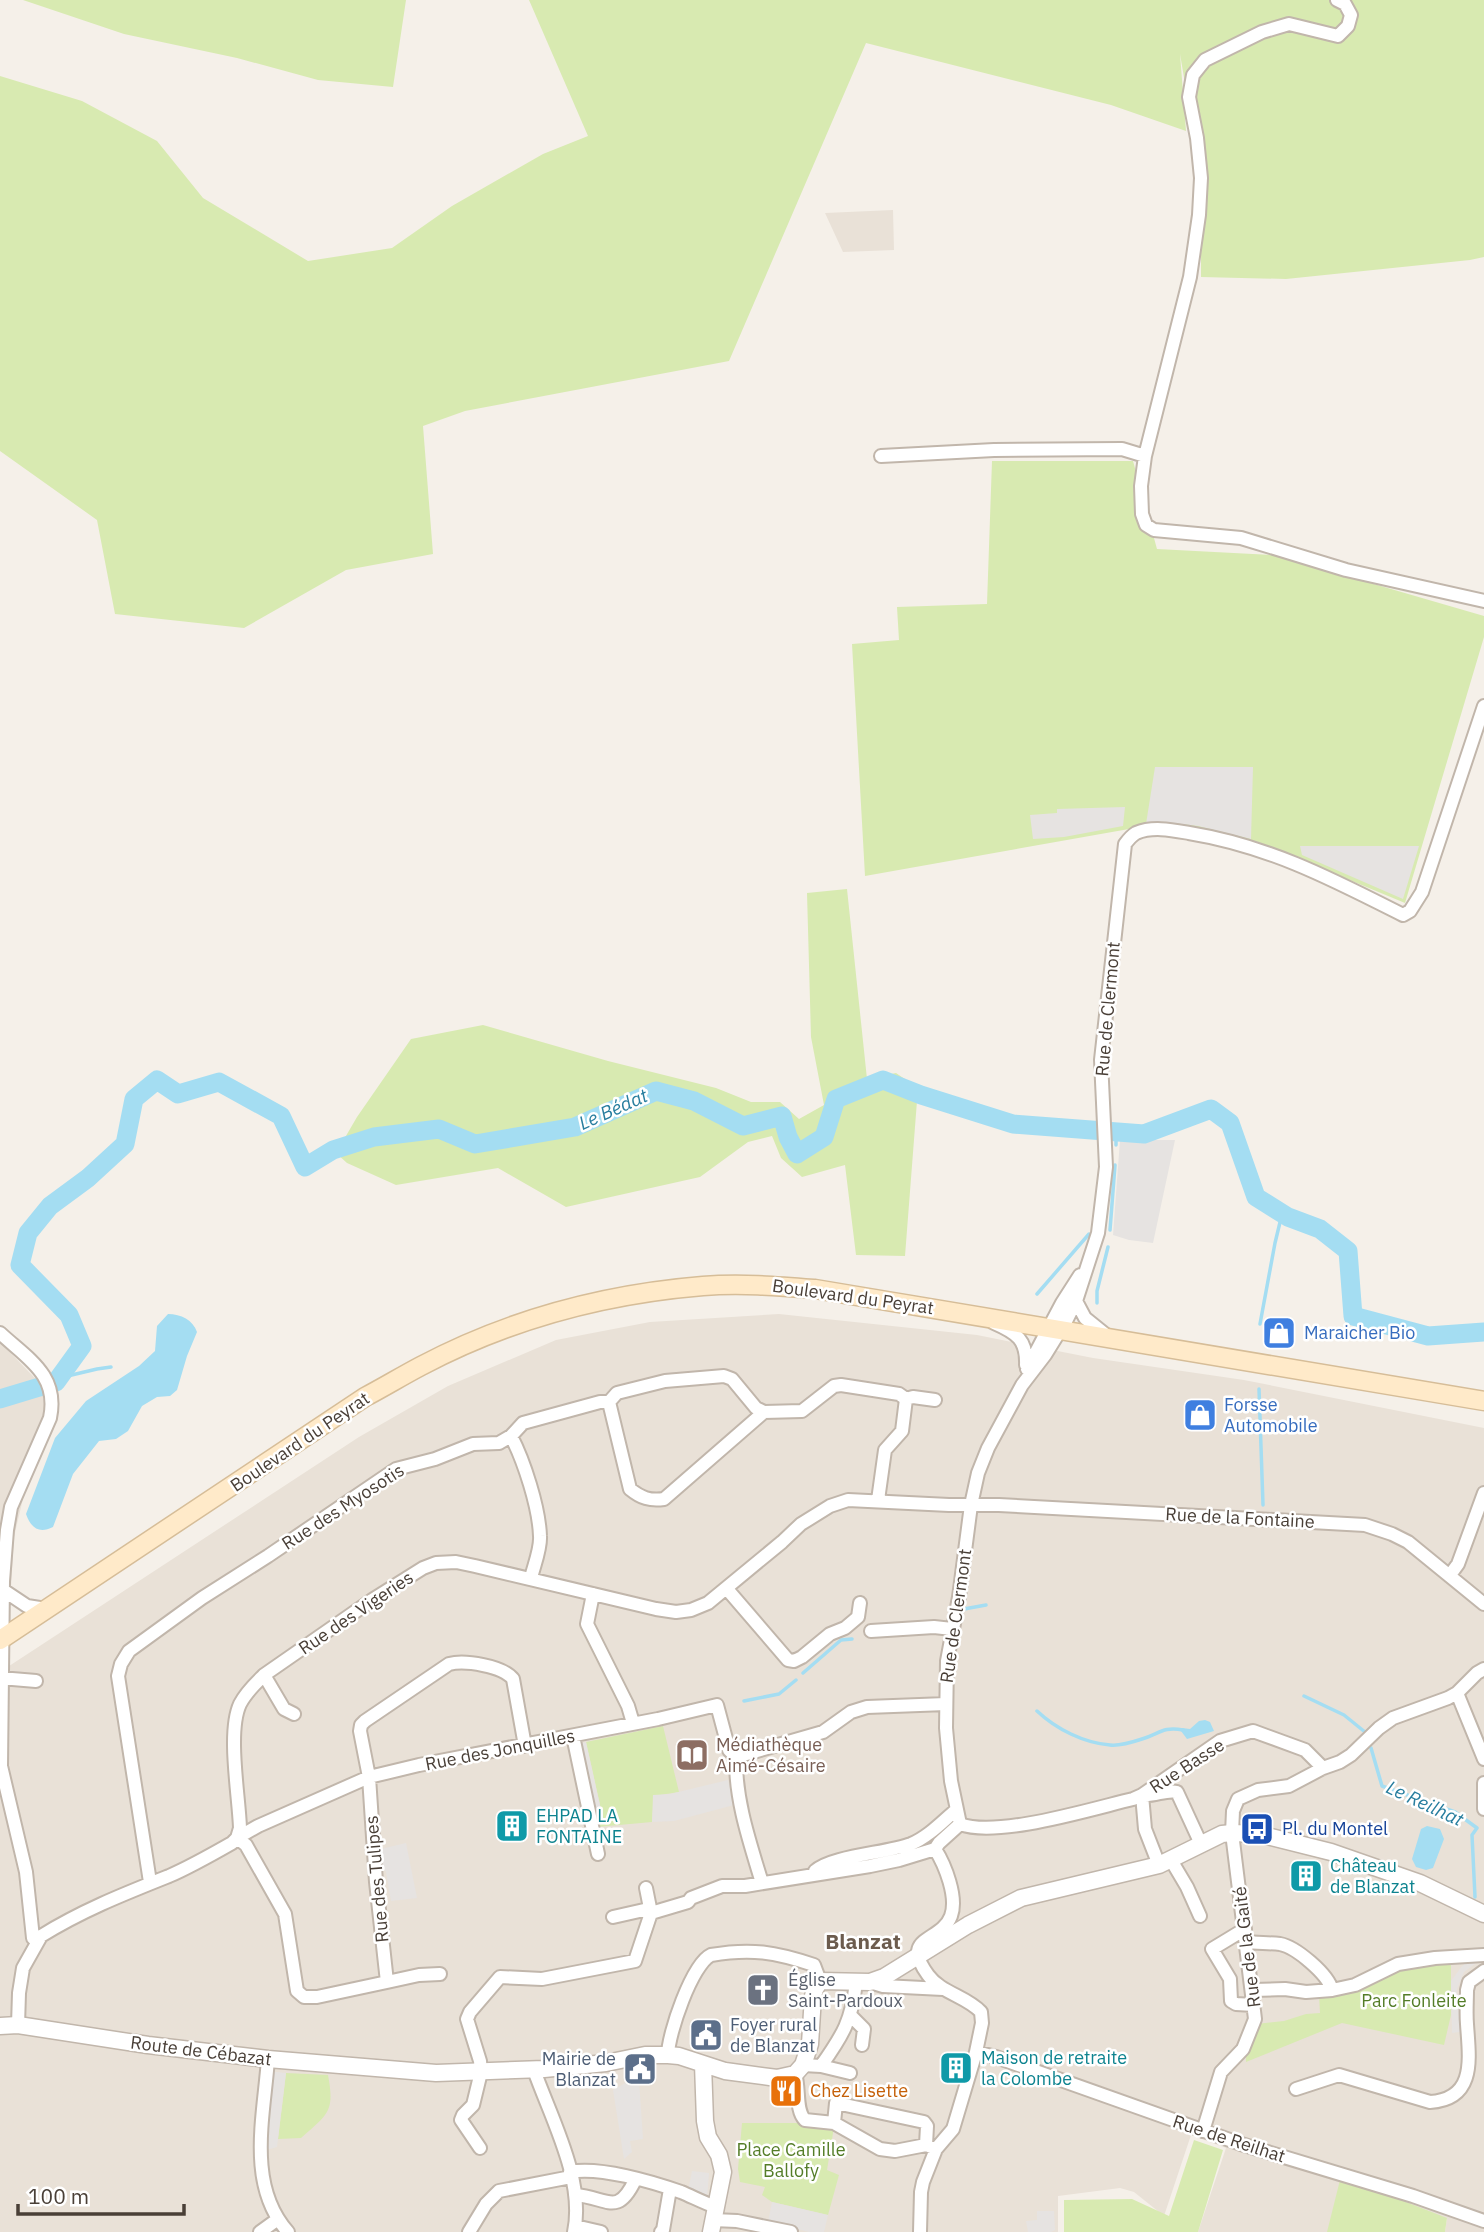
<svg xmlns="http://www.w3.org/2000/svg" width="1484" height="2232" font-family="'IBM Plex Sans',sans-serif">
<rect width="100%" height="100%" fill="#f5f0e9"/>
<path fill="#e9e1d7" d="M893,210L894,250L843,252L825,213Z
M779,1314L977,1335L1093,1358L1244,1380L1484,1428V2232H1445L1447,2218L1329,2232H1198L1226,2148L1191,2135L1164,2216L1134,2192L1120,2188L1058,2196V2232H0V1672L359,1437L448,1386L556,1340L650,1322Z
M0,1342L56,1400L25,1490L14,1537L9,1621L0,1627Z"/>
<path fill="#d8eab1" d="M23,0H406L393,87L318,80L237,58L124,34Z
M529,0H1484V257L1470,260L1286,279L1201,277V177L1180,54L1186,131L1111,105L866,43L729,361L465,411L423,426L433,554L346,570L244,628L115,614L97,520L0,451V76L82,101L157,141L203,198L308,261L392,248L452,206L543,154L588,136Z
M992,461H1133L1157,549L1274,555L1484,616V637L1405,903L1258,842L1188,828L1129,829L865,876L852,644L899,640L897,607L987,604Z
M847,889L867,1079L896,1073L918,1088L905,1256L856,1255L845,1165L802,1177L781,1158L772,1136L748,1142L700,1177L566,1207L498,1168L396,1185L347,1163L336,1153L357,1117L411,1039L483,1025L608,1061L716,1088L751,1102H780L799,1119L824,1105L811,1037L807,893Z
M663,1726L679,1792L654,1796L652,1822L597,1827L595,1821L603,1818L586,1742Z
M1451,1960V2015L1444,2045L1342,2023L1246,2062V2052L1256,2024L1284,2021L1306,2014L1320,2013L1319,1995L1399,1966Z
M286,2073L328,2075C335,2112 328,2114 301,2138L278,2139Z
M742,2123H796L834,2127L827,2170L839,2175L828,2215L772,2202L762,2195L765,2187L740,2182L738,2169Z
M1194,2140L1223,2150L1198,2232H1064V2200L1132,2199L1169,2216Z
M1340,2180L1375,2190L1447,2218L1445,2232H1327Z"/>
<path fill="#e6e3e1" d="M1155,767H1253L1251,839L1198,826L1173,823L1146,824Z
M1125,807L1123,826L1064,837L1033,839L1030,815L1057,813V809Z
M1300,846H1419L1403,899L1302,855Z
M1120,1140H1175L1153,1243L1129,1240L1113,1235Z
M586,1742L603,1819L595,1821L578,1744Z
M728,1780L734,1805L674,1821L652,1822L653,1795L670,1794Z
M406,1843L417,1898L391,1901L386,1872L380,1862L381,1849Z
M1471,1959L1476,1963L1464,1972L1457,1989L1460,2032L1452,2033L1451,1981L1462,1966Z
M268,2071L286,2073L277,2147L263,2151Z
M639,2080L643,2139L630,2141L632,2152L624,2159L613,2090L629,2081Z
M692,2171L709,2173L707,2200L688,2191Z
M772,2202L828,2215L824,2232H809L768,2222Z
M1037,2211H1054L1055,2230L1051,2232H1028L1026,2221L1037,2220Z"/>
<path fill="#a4ddf2" d="M168,1314C181,1314 193,1320 197,1332L187,1356L177,1390L170,1396L157,1397L142,1406L128,1431L116,1439L99,1441L73,1474L53,1527C39,1534 31,1528 26,1514L55,1438L86,1401L139,1366L155,1351L157,1326Z
M1205,1720L1210,1722L1214,1731L1187,1739L1181,1731L1182,1728L1190,1729L1199,1721Z
M1427,1826L1440,1829L1444,1839L1433,1868L1426,1870L1416,1867L1412,1859L1421,1829Z"/>
<g fill="none" stroke-linecap="round" stroke-linejoin="round">
<path stroke="#a4ddf2" stroke-width="3.5" d="M1106,1136H1116V1145
M1110,1230L1115,1165
M1037,1294L1089,1234
M1097,1303V1291L1108,1247
M1260,1324L1275,1243L1282,1214
M59,1378L97,1369L111,1367
M1259,1389L1263,1505
M964,1609L986,1605
M803,1673L841,1640L852,1639
M1304,1696L1344,1715L1365,1732
M744,1701L779,1694L796,1680
M1037,1711C1056,1729 1084,1743 1110,1745C1119,1746 1133,1742 1142,1739C1159,1734 1163,1726 1183,1730
M1371,1748L1382,1786L1455,1812L1477,1828L1472,1835L1475,1897"/>
<path stroke="#a4ddf2" stroke-width="19" d="M0,1399L56,1382L82,1346L69,1315L20,1265L28,1233L50,1206L88,1178L125,1144L134,1099L157,1080L178,1094L219,1082L281,1116L305,1167L333,1150L374,1137L439,1129L475,1144L575,1127L656,1091L694,1101L743,1126L782,1116L788,1137L797,1154L824,1137L836,1099L883,1080L921,1095L1013,1124L1144,1134L1211,1109L1230,1123L1256,1197L1288,1217L1320,1229L1348,1251L1353,1316L1428,1336L1484,1332"/>
<defs>
<path id="minor" d="M1337,0L1345,4L1351,15L1348,26L1338,36L1289,24L1262,32L1205,60L1193,75L1189,97L1197,138L1201,178L1199,215L1190,277L1145,456L1141,486L1142,514L1146,525L1154,530L1241,538L1346,570L1484,601
M881,456L994,450L1122,449L1145,456
M1076,1301L1085,1318L1106,1335
M994,1323C1017,1333 1027,1340 1026,1365
M0,1333C28,1359 59,1375 50,1418L11,1507L7,1530L3,1581L1,1766L26,1872L33,1938L41,1936L23,1968L19,1993L18,2025
M1027,1369L1062,1303L1080,1275
M906,1399L913,1397L935,1400
M609,1402L630,1489C641,1498 650,1501 664,1499L764,1412
M511,1436C524,1461 539,1507 540,1536C541,1549 534,1565 531,1578
M1450,1575L1458,1564L1484,1493
M727,1589L788,1660L794,1661L802,1657L830,1634L845,1628L858,1617L860,1603
M3,1590L27,1606L46,1609
M593,1594L587,1624L628,1706L633,1723
M871,1631L934,1627L952,1629
M264,1675L284,1709L294,1714
M0,1678L36,1681
M1457,1693L1484,1759
M573,1736L598,1854
M525,1746L513,1679C503,1666 465,1660 449,1664L365,1721L361,1725L360,1731L369,1777L376,1882L387,1982L317,1997H304L297,1991L285,1914L246,1845L237,1838L258,1826L369,1777L419,1765L658,1719L717,1705L729,1750L736,1757
M736,1757L823,1732L851,1712L867,1707L946,1704
M736,1757C735,1800 750,1843 762,1883
M1484,1783V1809
M960,1824C997,1838 1091,1809 1133,1799L1142,1795L1220,1741L1253,1731L1305,1750L1323,1768
M1171,1860L1187,1887L1200,1916
M1159,1865L1145,1829L1142,1795C1154,1797 1166,1789 1177,1792L1201,1844
M815,1871C831,1856 887,1853 911,1844C928,1837 942,1822 956,1810
M150,1882L118,1676L121,1664L129,1651L202,1598L268,1556L396,1469L435,1459L473,1444L499,1443L511,1436L523,1423L600,1402H609L617,1393L665,1381L724,1376L732,1379L756,1408L764,1412L802,1411L834,1386L841,1385L899,1394L906,1399L902,1431L885,1450L878,1500
M613,1917L644,1910L651,1913L646,1888
M1245,1929L1212,1949L1230,1979L1231,2001L1236,2004L1254,2005
M41,1936C83,1910 124,1894 169,1876C190,1867 211,1855 232,1843L237,1838L240,1828C239,1796 227,1732 240,1704C246,1692 255,1684 264,1675L372,1600L423,1568L436,1563L456,1562L475,1566L656,1609L676,1612L691,1610L708,1603L782,1542L801,1524L830,1506L848,1500L949,1505H999L1365,1525L1392,1534L1408,1542L1484,1604
M1246,1942C1257,1943 1269,1943 1280,1944C1296,1947 1328,1974 1332,1990
M387,1982L419,1975L440,1974
M870,1982L883,1986L943,1989
M1253,1990L1285,1989L1306,1992L1332,1990L1355,1985L1398,1964L1435,1958L1484,1955
M851,2016L864,2029L862,2045
M976,2052L996,2057L1241,2144L1413,2196L1484,2221
M668,2055C668,2034 692,1964 711,1955C751,1948 775,1952 814,1965L820,1981
M268,2059C264,2116 246,2185 288,2232
M803,2065L821,2066C843,2035 852,2020 856,1982
M821,2066L850,2073
M534,2070C551,2118 585,2180 574,2232
M795,2074C800,2088 795,2110 805,2120L834,2123L880,2149L895,2151L926,2145L936,2149
M1296,2089L1339,2075L1430,2102C1477,2099 1469,2057 1467,2024C1466,2013 1467,2001 1467,1990L1469,1982L1484,1971
M834,2123L836,2103L924,2122L927,2126L926,2145
M1203,2131L1221,2072L1243,2049L1255,2019L1232,1833L1233,1811L1238,1799L1258,1790L1289,1786L1323,1768L1340,1762L1351,1755L1379,1728L1393,1718L1448,1698L1457,1693L1477,1673L1484,1669
M480,2148L461,2120L463,2115L473,2105L481,2072L480,2061L467,2019L470,2012L500,1977L542,1979L635,1961L651,1913L688,1902L691,1898L722,1886H745L870,1866L899,1860L935,1849
M570,2172C599,2166 653,2182 681,2192C693,2197 704,2203 716,2207
M575,2195C607,2197 617,2218 635,2180
M713,2220L737,2221L791,2232
M575,2226L601,2232
M260,2232L278,2219
M469,2232L486,2204L499,2191L571,2177
M661,2232L663,2230L670,2189
M920,2232L921,2192L923,2182L936,2149L953,2129L976,2052L982,2023L981,2012C966,1996 941,1993 928,1975C899,1935 941,1943 951,1916C958,1897 945,1865 935,1849L939,1843L960,1824L951,1781L946,1728L947,1661L959,1597L971,1505L978,1473L988,1448L1022,1385L1045,1355L1066,1321L1076,1301L1098,1233L1106,1167L1101,1060L1125,844C1128,840 1131,836 1136,833C1153,826 1172,830 1189,833C1269,846 1332,879 1403,915L1410,911L1422,892L1484,706"/>
<path id="tertiary" d="M0,2026L18,2025L148,2045L268,2059L436,2073L544,2069L606,2063L645,2055H668L679,2056L725,2071L777,2078L795,2074L803,2065L810,2044L813,1996L815,1989L820,1981L870,1982L884,1977L968,1925L1021,1898L1159,1865L1222,1834L1232,1833L1259,1834L1331,1852L1420,1883L1484,1914
M703,2064L705,2121L708,2137L719,2155L723,2172L711,2232"/>
<path id="secondary" d="M0,1640L365,1397C384,1387 402,1376 421,1366C508,1320 605,1294 703,1286C740,1283 777,1286 815,1289L1484,1401"/>
</defs>
<use href="#minor" stroke="#c1b6ab" stroke-width="16"/>
<use href="#tertiary" stroke="#c1b6ab" stroke-width="19"/>
<use href="#secondary" stroke="#d6bd98" stroke-width="21"/>
<use href="#minor" stroke="#fff" stroke-width="12"/>
<use href="#tertiary" stroke="#fff" stroke-width="16"/>
<use href="#secondary" stroke="#ffeac9" stroke-width="18"/>
</g>
<defs>
<symbol id="shop-square" viewBox="-11 -11 22 22"><rect x="-9" y="-9" width="18" height="18" rx="4" fill="#3f7fe0" stroke="#fff"/><path d="M-5-2.5h2.3a2.7 3.5 0 0 1 5.4 0H5L5.5 6h-11ZM-1.5-2.5h3a1.5 2.3 0 0 0-3 0Z" fill="#fff"/></symbol>
<symbol id="library-square" viewBox="-11 -11 22 22"><rect x="-9" y="-9" width="18" height="18" rx="4" fill="#8d6e63" stroke="#fff"/><path d="M-6-4Q-3-5.5-.7-3.5V5Q-3 3-6 4ZM6-4Q3-5.5 .7-3.5V5Q3 3 6 4Z" fill="#fff"/></symbol>
<symbol id="building-square" viewBox="-11 -11 22 22"><rect x="-9" y="-9" width="18" height="18" rx="4" fill="#0f9aa8" stroke="#fff"/><path d="M-4-6H4V6H1V3H-1V6H-4ZM-2.5-4.3h1.7v1.8h-1.7ZM.8-4.3h1.7v1.8H.8ZM-2.5-1h1.7V.8h-1.7ZM.8-1h1.7V.8H.8Z" fill="#fff"/></symbol>
<symbol id="bus-square" viewBox="-11 -11 22 22"><rect x="-9" y="-9" width="18" height="18" rx="4" fill="#1a4fb4" stroke="#fff"/><path d="M-5-6H5V4H4V6H2V4H-2V6H-4V4H-5ZM-3.5-4V0h7V-4ZM-3.5 1.2v1.5H-2V1.2ZM2 1.2v1.5H3.5V1.2Z" fill="#fff"/></symbol>
<symbol id="church-square" viewBox="-11 -11 22 22"><rect x="-9" y="-9" width="18" height="18" rx="4" fill="#6b7280" stroke="#fff"/><path d="M-1.2-6h2.4v3.5h3.3v2.4h-3.3V6h-2.4V-.1h-3.3v-2.4h3.3Z" fill="#fff"/></symbol>
<symbol id="civic-square" viewBox="-11 -11 22 22"><rect x="-9" y="-9" width="18" height="18" rx="4" fill="#5c6f8a" stroke="#fff"/><path d="M-.6-6.5H3V-4.5H.6V-3L4-1V1h2V6H-6V1h2V-1L-.6-3ZM-1.2 2.5V6h2.4V2.5Z" fill="#fff"/></symbol>
<symbol id="restaurant-square" viewBox="-11 -11 22 22"><rect x="-9" y="-9" width="18" height="18" rx="4" fill="#e8710a" stroke="#fff"/><path d="M-5-6h1v4h1v-4h1v4h1v-4h1v5L-1.5 .5V6h-2V.5L-5-1ZM5-6V6H3V1.5H1.5Q1.5-4 5-6Z" fill="#fff"/></symbol>
</defs>
<g fill-rule="evenodd">
<use href="#shop-square" x="1260" y="1314" width="38" height="38"/>
<use href="#shop-square" x="1181" y="1396" width="38" height="38"/>
<use href="#library-square" x="673" y="1736" width="38" height="38"/>
<use href="#building-square" x="493" y="1807" width="38" height="38"/>
<use href="#bus-square" x="1238" y="1810" width="38" height="38"/>
<use href="#building-square" x="1287" y="1857" width="38" height="38"/>
<use href="#church-square" x="744" y="1971" width="38" height="38"/>
<use href="#civic-square" x="687" y="2016" width="38" height="38"/>
<use href="#building-square" x="937" y="2049" width="38" height="38"/>
<use href="#civic-square" x="621" y="2050" width="38" height="38"/>
<use href="#restaurant-square" x="767" y="2072" width="38" height="38"/>
</g>
<g text-anchor="middle" stroke-width="5" stroke-linejoin="round" paint-order="stroke">
<g font-size="18" fill="#493f37" stroke="#fff">
<text transform="translate(1108 1009) rotate(-85)" y="6">Rue de Clermont</text>
<text transform="translate(853 1297) rotate(8)" y="6">Boulevard du Peyrat</text>
<text transform="translate(300 1442) rotate(-34)" y="6">Boulevard du Peyrat</text>
<text transform="translate(343 1507) rotate(-33)" y="6">Rue des Myosotis</text>
<text transform="translate(1240 1518) rotate(3)" y="6">Rue de la Fontaine</text>
<text transform="translate(356 1613) rotate(-34)" y="6">Rue des Vigeries</text>
<text transform="translate(956 1616) rotate(-82)" y="6">Rue de Clermont</text>
<text transform="translate(500 1750) rotate(-11)" y="6">Rue des Jonquilles</text>
<text transform="translate(1187 1766) rotate(-33)" y="6">Rue Basse</text>
<text transform="translate(377 1879) rotate(-95)" y="6">Rue des Tulipes</text>
<text transform="translate(1247 1947) rotate(-97)" y="6">Rue de la Gaité</text>
<text transform="translate(201 2051) rotate(7)" y="6">Route de Cébazat</text>
<text transform="translate(1229 2139) rotate(18)" y="6">Rue de Reilhat</text>
</g>
<g font-size="18" fill="#366cbe" stroke="#fff" text-anchor="start">
<text x="1304" y="1339">Maraicher Bio</text>
<text x="1224" y="1411">Forsse<tspan x="1224" dy="21">Automobile</tspan></text>
</g>
<g font-size="18" fill="#785e54" stroke="#fff" text-anchor="start">
<text x="716" y="1751">Médiathèque<tspan x="716" dy="21">Aimé-Césaire</tspan></text>
</g>
<g font-size="18" fill="#0d838f" stroke="#fff" text-anchor="start">
<text x="536" y="1822">EHPAD LA<tspan x="536" dy="21">FONTAINE</tspan></text>
<text x="1330" y="1872">Château<tspan x="1330" dy="21">de Blanzat</tspan></text>
<text x="981" y="2064">Maison de retraite<tspan x="981" dy="21">la Colombe</tspan></text>
</g>
<g font-size="18" fill="#164399" stroke="#fff" text-anchor="start">
<text x="1282" y="1835">Pl. du Montel</text>
</g>
<g font-size="18" fill="#5b616d" stroke="#fff" text-anchor="start">
<text x="788" y="1986">Église<tspan x="788" dy="21">Saint-Pardoux</tspan></text>
</g>
<g font-size="18" fill="#547d28" stroke="#fff">
<text x="1414" y="2007">Parc Fonleite</text>
<text x="791" y="2156">Place Camille<tspan x="791" dy="21">Ballofy</tspan></text>
</g>
<g font-size="18" fill="#4e5e75" stroke="#fff" text-anchor="start">
<text x="730" y="2031">Foyer rural<tspan x="730" dy="21">de Blanzat</tspan></text>
<text x="616" y="2065" text-anchor="end">Mairie de<tspan x="616" dy="21">Blanzat</tspan></text>
</g>
<g font-size="18" fill="#c56008" stroke="#fff" text-anchor="start">
<text x="810" y="2097">Chez Lisette</text>
</g>
<g font-size="19" font-style="italic" fill="#287e9f" stroke="#fff">
<text transform="translate(613 1109) rotate(-24)" y="7">Le Bédat</text>
<text transform="translate(1425 1803) rotate(25)" y="7">Le Reilhat</text>
</g>
<g font-size="21" font-weight="bold" fill="#6c5c4e" stroke="#fff">
<text x="863" y="1949">Blanzat</text>
</g>
</g>
<path d="M18 2204v10h166v-10" fill="none" stroke="#493f37" stroke-width="3.5"/>
<text x="28" y="2204" font-size="21" fill="#493f37" stroke="#ffffff" stroke-width="5" paint-order="stroke">100 m</text>
</svg>
